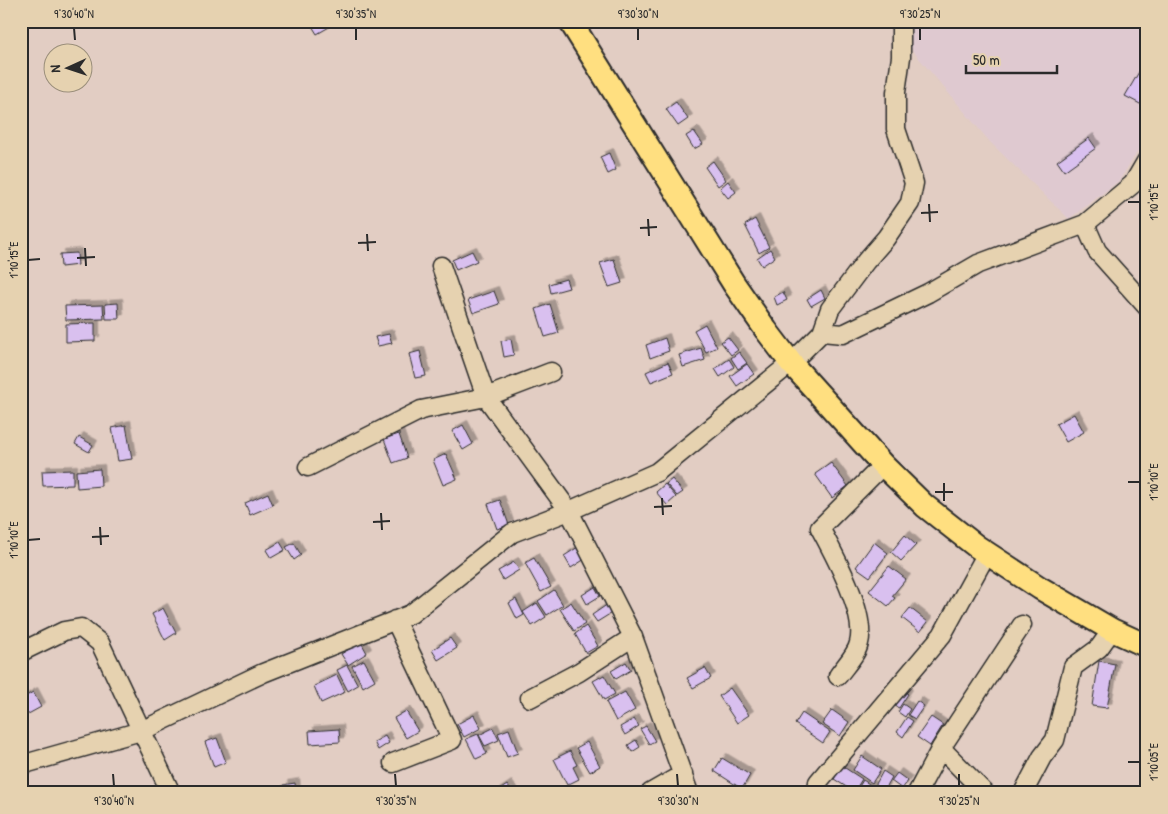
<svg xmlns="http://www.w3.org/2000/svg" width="1168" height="814" font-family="'Patrick Hand',sans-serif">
<defs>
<filter id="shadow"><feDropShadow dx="4.5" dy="-4.5" stdDeviation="0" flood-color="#0004"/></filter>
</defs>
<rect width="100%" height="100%" fill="#e2cdc3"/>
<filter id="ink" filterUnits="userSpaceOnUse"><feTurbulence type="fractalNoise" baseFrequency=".02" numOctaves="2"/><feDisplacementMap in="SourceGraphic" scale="10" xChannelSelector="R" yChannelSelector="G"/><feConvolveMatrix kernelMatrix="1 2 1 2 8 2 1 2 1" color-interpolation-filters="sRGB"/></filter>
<g filter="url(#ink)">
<path fill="#dfc9d0" d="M904,21H1147V136L1119,181L1069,219L990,142L912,50Z"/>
<path fill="#d9c0ef" stroke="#2b2b2b" filter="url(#shadow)" d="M309,21H338V22L317,34Z
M1147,58V96L1142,105L1125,96Z
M676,102L688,119L678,126L666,109Z
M694,131L703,144L694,149L686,136Z
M1089,138L1096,148L1064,171L1057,161Z
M609,153L616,170L608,174L600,157Z
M713,161L726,180L718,186L705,167Z
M728,181L736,192L728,198L720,188Z
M755,219L769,247L759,253L745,225Z
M770,249L775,257L762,266L757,258Z
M472,251L477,261L456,270L452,260Z
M77,253L78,265L61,267L60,254Z
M614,259L622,283L609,287L600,263Z
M566,279L569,288L551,293L549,284Z
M821,290L825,298L811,306L807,299Z
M494,291L499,304L473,313L468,300Z
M783,292L787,300L777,305L774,297Z
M118,303L119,319H106L105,304Z
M550,304L559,333L545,337L536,309Z
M103,305L104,319L66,320L65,306Z
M95,323V341L66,342V324Z
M705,324L717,347L706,352L694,330Z
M389,334L392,343L378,346L375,337Z
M728,337L738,350L731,355L721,342Z
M665,338L669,351L650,358L646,345Z
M511,339L514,355L504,357L501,341Z
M701,348L705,360L683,367L679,355Z
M420,351L426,376L415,378L409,354Z
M739,352L747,363L738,369L731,358Z
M729,359L734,367L720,377L715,369Z
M668,362L673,373L651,382L646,372Z
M747,364L754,374L737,386L730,376Z
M1074,414L1084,432L1066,442L1056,424Z
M126,425L132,459L118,461L112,428Z
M463,425L473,444L463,450L452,431Z
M399,434L407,458L393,463L384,439Z
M79,437L93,445L89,452L75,444Z
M446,454L457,479L443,485L433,460Z
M831,463L848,486L832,498L815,474Z
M100,469L101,486L77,488L76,471Z
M73,470V485L43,486L42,471Z
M672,479L683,492L677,496L666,484Z
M665,484L676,497L667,505L656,492Z
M268,493L273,505L250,515L245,503Z
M500,500L509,525L497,529L488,504Z
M905,535L916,545L901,561L891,552Z
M280,542L285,550L271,558L266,550Z
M874,542L888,553L870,577L856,567Z
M294,543L301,555L294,560L286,547Z
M578,547L585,559L571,568L564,556Z
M534,558L551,587L541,592L525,563Z
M514,562L519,570L503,580L498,571Z
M889,566L906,579L892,596L895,598L888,606L869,591Z
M595,587L600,596L587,604L582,595Z
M554,590L563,605L547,615L538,601Z
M516,599L524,615L517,619L509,603Z
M571,602L585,624L574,631L560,609Z
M537,603L546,617L532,626L523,612Z
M608,604L613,612L597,622L592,615Z
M163,608L176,633L165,640L152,614Z
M910,608L928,622L920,632L902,618Z
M586,626L598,646L586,653L575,634Z
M450,638L457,648L438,660L432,650Z
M361,642L367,653L348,665L341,654Z
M364,660L375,680L363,687L352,666Z
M1099,661L1115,664L1107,708L1092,706Z
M626,662L631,670L616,679L611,671Z
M347,665L358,685L348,691L337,670Z
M705,668L711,678L693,688L687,678Z
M337,675L345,692L321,703L314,686Z
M604,675L615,694L604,700L593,681Z
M730,688L749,715L737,723L719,696Z
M901,689L908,694L899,708L891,704Z
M33,692L41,707L21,718V699Z
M625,692L635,710L616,721L606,702Z
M917,701L924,706L915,719L908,715Z
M903,704L910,709L905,717L898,712Z
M832,710L849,722L840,736L822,724Z
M406,711L418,731L406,738L394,718Z
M802,713L830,732L823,743L795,724Z
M474,715L481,728L464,737L457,724Z
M907,717L913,721L903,737L897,732Z
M931,717L943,725L930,746L917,737Z
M634,719L639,726L625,735L620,727Z
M646,726L655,741L649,744L640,729Z
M493,728L499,740L485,746L479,735Z
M339,729L340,742L310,744L309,731Z
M509,729L518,753L507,757L498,733Z
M478,734L487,754L476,759L466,739Z
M385,736L389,743L378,750L374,742Z
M217,738L226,762L214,767L205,742Z
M636,740L640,747L632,752L628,745Z
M587,742L600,766L590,772L576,748Z
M570,751L577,765L573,767L579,779L567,785L554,759Z
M862,756L881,769L872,783L853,770Z
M722,758L750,775L742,789L714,771Z
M842,766L862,779L854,792L834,779Z
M883,771L892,777L883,793H871Z
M897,773L908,781L902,789L891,781Z
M863,780L872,786L868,793H855Z
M295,783L296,792L284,793L283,785Z
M507,785L513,793H495Z"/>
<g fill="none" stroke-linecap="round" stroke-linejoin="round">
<defs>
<path id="minor" d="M1085,224L1097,251L1147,307
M441,266L486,397L569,511L633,637L689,793
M822,332L843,334L928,293L978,264L1085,224L1133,184L1147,160
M308,467L421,410L486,397L551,372
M21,652L64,631L81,628L100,643L171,793
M838,676C844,667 857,654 859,643C867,614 834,554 820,528L883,465
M530,698L579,672L633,637
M941,748L985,793
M393,763L452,740L395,620
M21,765L141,731L263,673L411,614L512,533L569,511L657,472L791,363L822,332L830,309L866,261L886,238L910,203L914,183L896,129V92L901,57V21
M650,793L683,774
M817,793L818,782L942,635L987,553
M917,793L941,748L1022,625
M1023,793L1042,757L1055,740L1073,667L1099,648L1112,630"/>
<path id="major" d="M570,21L734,284L766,330L791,363L883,465L925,506L976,546L1040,588L1112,630L1147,646"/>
</defs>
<use href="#minor" stroke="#2b2b2b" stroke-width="21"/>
<use href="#major" stroke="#2b2b2b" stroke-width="26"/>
<use href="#minor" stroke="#e6d2b0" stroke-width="18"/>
<use href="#major" stroke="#ffdf80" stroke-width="22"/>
</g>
</g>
<path fill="none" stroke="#2b2b2b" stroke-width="2" d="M74,28L75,40M356,28V40M638,28V40M920,28V40M1128,202H1140M929,204L930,222M921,213L938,212M648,219L649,236M640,228L657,227M367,234L368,251M358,243L376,242M85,248L86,266M77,258L95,257M28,260L40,259M1128,482H1140M944,483V501M935,492H953M662,498L663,515M654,507L672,506M381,513L382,530M373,522L390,521M100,527L101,545M92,537L109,536M28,540L40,539M1128,762H1140M113,774L114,786M395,774L396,786M677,774L678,786M959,774V786"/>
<rect width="1168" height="814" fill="none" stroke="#e6d2b0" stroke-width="55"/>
<g transform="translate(68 68) rotate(267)"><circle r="24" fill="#e6d2b0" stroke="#9b8f7b"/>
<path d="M0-4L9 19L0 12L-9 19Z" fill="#2b2b2b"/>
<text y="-8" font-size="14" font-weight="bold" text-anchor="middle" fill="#2b2b2b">N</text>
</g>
<path d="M966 65v8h91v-8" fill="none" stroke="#2b2b2b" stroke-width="2.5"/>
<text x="973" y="65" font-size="15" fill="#2b2b2b" stroke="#e6d2b0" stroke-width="4" paint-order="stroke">50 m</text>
<rect x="28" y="28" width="1112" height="758" fill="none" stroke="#2b2b2b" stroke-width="2"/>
<g font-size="12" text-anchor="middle" fill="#2b2b2b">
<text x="74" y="18">9°30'40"N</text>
<text x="356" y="18">9°30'35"N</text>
<text x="638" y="18">9°30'30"N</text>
<text x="920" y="18">9°30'25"N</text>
<text transform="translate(1154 202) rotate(-90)" y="4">1°10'15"E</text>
<text transform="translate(14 260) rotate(-90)" y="4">1°10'15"E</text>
<text transform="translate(1154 482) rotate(-90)" y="4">1°10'10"E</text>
<text transform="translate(14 540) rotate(-90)" y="4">1°10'10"E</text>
<text transform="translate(1154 762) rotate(-90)" y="4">1°10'05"E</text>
<text x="114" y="805">9°30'40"N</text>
<text x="396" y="805">9°30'35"N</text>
<text x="678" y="805">9°30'30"N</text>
<text x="959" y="805">9°30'25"N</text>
</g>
</svg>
